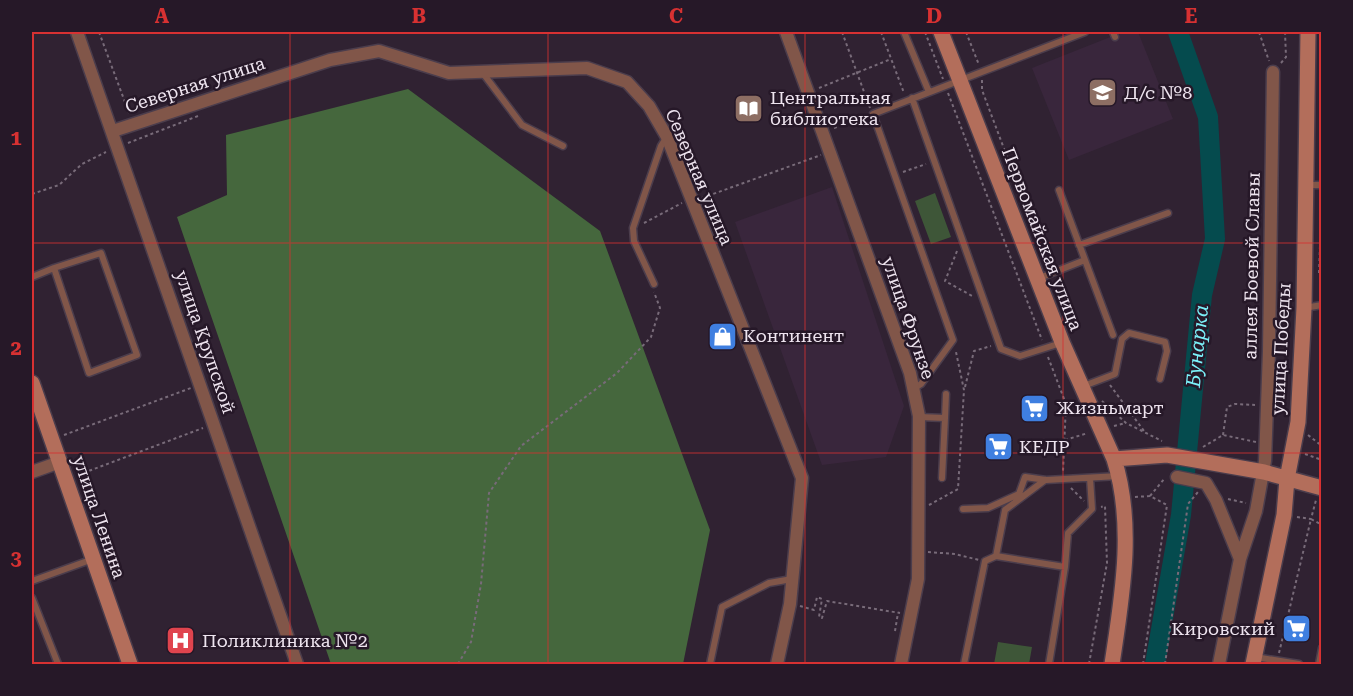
<svg xmlns="http://www.w3.org/2000/svg" width="1353" height="696" font-family="'Roboto Serif',serif">
<rect width="100%" height="100%" fill="#302232"/>
<path fill="#39263c" d="M1123,32H1138L1173,119L1069,160L1032,68Z
M832,187L904,406L886,457L822,465L735,222Z"/>
<path fill="#3e5638" d="M935,193L951,237L931,244L915,201Z
M998,642L1032,647L1029,664H994Z"/>
<path fill="#45673d" d="M408,89L600,231L710,530L683,664H331L177,217L227,195L226,135Z"/>
<g fill="none" stroke-linecap="round" stroke-linejoin="round">
<path stroke="#054b4e" stroke-width="20" d="M1155,664L1181,515L1202,295L1215,239L1208,117L1178,32"/>
<defs>
<path id="lane" d="M904,32L929,92
M1113,32L1115,37
M482,72L522,125L563,146
M912,98L1001,349L1020,356L1061,343
M1307,185H1322
M1059,190L1085,260
M1079,245L1168,213
M32,277L54,268L89,373L137,355L101,253L54,268
M1037,279L1085,260L1113,335
M654,284L634,241L633,228L661,146L666,138
M1304,308L1322,305
M1081,387L1115,374L1122,339L1129,333L1165,342L1167,351L1160,379
M913,389L921,384L953,340L873,114L1085,32
M919,417L945,418L942,478
M945,418L946,394
M963,509L988,508L1019,494L1025,477L1046,480L1119,476
M996,556L1005,510L1045,480
M32,581L93,559
M32,598L58,664
M1255,657L1299,664
M710,664L722,607L769,583L792,579
M964,664L985,561L996,556L1065,567
M1049,664L1065,567L1068,533L1092,509L1090,478
M1319,664L1322,648"/>
<path id="street" d="M77,32L297,664
M786,32L910,373L919,416L918,579L901,664
M113,131L330,60L379,51L449,73L587,68L627,82L649,106L667,137L802,478L790,604L777,664
M32,472L60,462
M1177,477L1206,483L1216,500L1240,559
M1219,664L1240,559L1256,511L1265,461L1269,351L1273,72"/>
<path id="secondary" d="M941,32L1062,342L1114,459C1135,525 1122,597 1112,664
M32,383L130,664
M1114,459L1167,455L1264,472L1322,488
M1253,664L1284,515L1287,479L1298,422L1304,308L1308,32"/>
</defs>
<use href="#lane" stroke="#4b3d4c" stroke-width="9"/>
<use href="#street" stroke="#4b3d4c" stroke-width="15"/>
<use href="#secondary" stroke="#4b3d4c" stroke-width="18"/>
<path stroke="#786b79" stroke-width="2" stroke-dasharray="3 3" stroke-linecap="butt" d="M99,32L129,113
M842,32L870,108
M881,32L904,93
M925,32L943,79
M966,32L979,65
M1259,32L1269,61
M1281,63L1286,57L1285,32
M982,80V90L1048,266
M819,88L891,59
M948,93L1042,340
M834,128L865,117
M128,143L198,116
M903,172L926,164
M32,194L59,185L82,164L106,152
M702,198L821,155
M644,223L682,203
M957,251L945,281L974,297
M1319,273L1322,192
M1048,357L1066,404L1063,471
M1110,385L1144,431
M965,387L974,351L991,346
M1102,401L1126,423L1162,441
M1114,426L1126,423
M64,435L191,388
M1223,435L1227,407L1235,404L1255,405
M1308,435L1322,446
M1065,440L1088,433
M1203,447L1223,435L1256,442
M1305,454L1322,460
M78,475L203,428
M1071,488L1084,501
M1135,497L1150,496
M1228,499L1246,503
M929,505L958,489L964,390L956,352
M1297,517L1311,519L1316,500
M928,552L955,554L979,560
M800,606L814,610L817,597L822,599L819,617L822,618L827,601L900,613
M895,631L898,613
M1279,653L1311,519L1322,525
M458,664L471,642L481,584L489,493L521,446L617,373L651,337L660,308L654,292
M1089,664L1107,563L1105,506L1101,507
M1143,664L1167,505L1150,496L1165,478
M1165,664L1188,504L1198,492"/>
<use href="#lane" stroke="#815649" stroke-width="6"/>
<use href="#street" stroke="#815649" stroke-width="12"/>
<use href="#secondary" stroke="#b36e5b" stroke-width="15"/>
</g>
<path fill="none" stroke="#d73132" stroke-width="1.5" stroke-opacity="0.55" d="M290,32V664M548,32V664M805,32V664M1063,32V664M32,243H1322M32,453H1322"/>
<defs>
<symbol id="school-square" viewBox="-11 -11 22 22"><rect x="-9" y="-9" width="18" height="18" rx="4" fill="#8d6e63" stroke="#261828"/><path d="M0-5L7-2L0 1L-7-2ZM-4 1L0 2.5L4 1V4Q0 6-4 4Z" fill="#fff"/></symbol>
<symbol id="library-square" viewBox="-11 -11 22 22"><rect x="-9" y="-9" width="18" height="18" rx="4" fill="#8d6e63" stroke="#261828"/><path d="M-6-4Q-3-5.5-.7-3.5V5Q-3 3-6 4ZM6-4Q3-5.5 .7-3.5V5Q3 3 6 4Z" fill="#fff"/></symbol>
<symbol id="shop-square" viewBox="-11 -11 22 22"><rect x="-9" y="-9" width="18" height="18" rx="4" fill="#3f7fe0" stroke="#261828"/><path d="M-5-2.5h2.3a2.7 3.5 0 0 1 5.4 0H5L5.5 6h-11ZM-1.5-2.5h3a1.5 2.3 0 0 0-3 0Z" fill="#fff"/></symbol>
<symbol id="supermarket-square" viewBox="-11 -11 22 22"><rect x="-9" y="-9" width="18" height="18" rx="4" fill="#3f7fe0" stroke="#261828"/><path d="M-6-5.5h2.5l.6 2H6L4.5 2H-2.5L-4.4-4H-6ZM-1.5 3.2a1.3 1.3 0 1 0 .1 0ZM3 3.2a1.3 1.3 0 1 0 .1 0Z" fill="#fff"/></symbol>
<symbol id="hospital-square" viewBox="-11 -11 22 22"><rect x="-9" y="-9" width="18" height="18" rx="4" fill="#e0444e" stroke="#261828"/><path d="M-5-5h3v3.5h4V-5h3V5h-3V1.5h-4V5h-3Z" fill="#fff"/></symbol>
</defs>
<g fill-rule="evenodd">
<use href="#school-square" x="1086" y="76" width="33" height="33"/>
<use href="#library-square" x="732" y="92" width="33" height="33"/>
<use href="#shop-square" x="706" y="320" width="33" height="33"/>
<use href="#supermarket-square" x="1018" y="392" width="33" height="33"/>
<use href="#supermarket-square" x="982" y="430" width="33" height="33"/>
<use href="#supermarket-square" x="1280" y="612" width="33" height="33"/>
<use href="#hospital-square" x="164" y="624" width="33" height="33"/>
</g>
<g text-anchor="middle" stroke-width="5" stroke-linejoin="round" paint-order="stroke">
<g font-size="18" fill="#eee4ef" stroke="#261828">
<text transform="translate(195 85) rotate(-18)" y="6">Северная улица</text>
<text transform="translate(699 177) rotate(67)" y="6">Северная улица</text>
<text transform="translate(1042 239) rotate(69)" y="6">Первомайская улица</text>
<text transform="translate(1252 266) rotate(-89)" y="6">аллея Боевой Славы</text>
<text transform="translate(908 318) rotate(71)" y="6">улица Фрунзе</text>
<text transform="translate(205 342) rotate(71)" y="6">улица Крупской</text>
<text transform="translate(1281 349) rotate(-87)" y="6">улица Победы</text>
<text transform="translate(99 517) rotate(71)" y="6">улица Ленина</text>
</g>
<g font-size="18" fill="#eee4ef" stroke="#261828" text-anchor="start">
<text x="1124" y="99">Д/с №8</text>
<text x="770" y="104">Центральная<tspan x="770" dy="21">библиотека</tspan></text>
<text x="743" y="342">Континент</text>
<text x="1056" y="414">Жизньмарт</text>
<text x="1019" y="453">КЕДР</text>
<text x="1275" y="635" text-anchor="end">Кировский</text>
<text x="202" y="647">Поликлиника №2</text>
</g>
<g font-size="20" font-style="italic" fill="#7bf1f9" stroke="#261828">
<text transform="translate(1197 346) rotate(-84)" y="7">Бунарка</text>
</g>
</g>
<rect width="1353" height="696" fill="none" stroke="#261828" stroke-width="66"/>
<rect x="33" y="33" width="1287" height="630" fill="none" stroke="#d73132" stroke-width="2"/>
<g font-size="20" text-anchor="middle" font-weight="bold" fill="#d73132">
<text x="162" y="23">A</text>
<text x="419" y="23">B</text>
<text x="676" y="23">C</text>
<text x="934" y="23">D</text>
<text x="1191" y="23">E</text>
<text x="16" y="145">1</text>
<text x="16" y="355">2</text>
<text x="16" y="565">3</text>
</g>
</svg>
